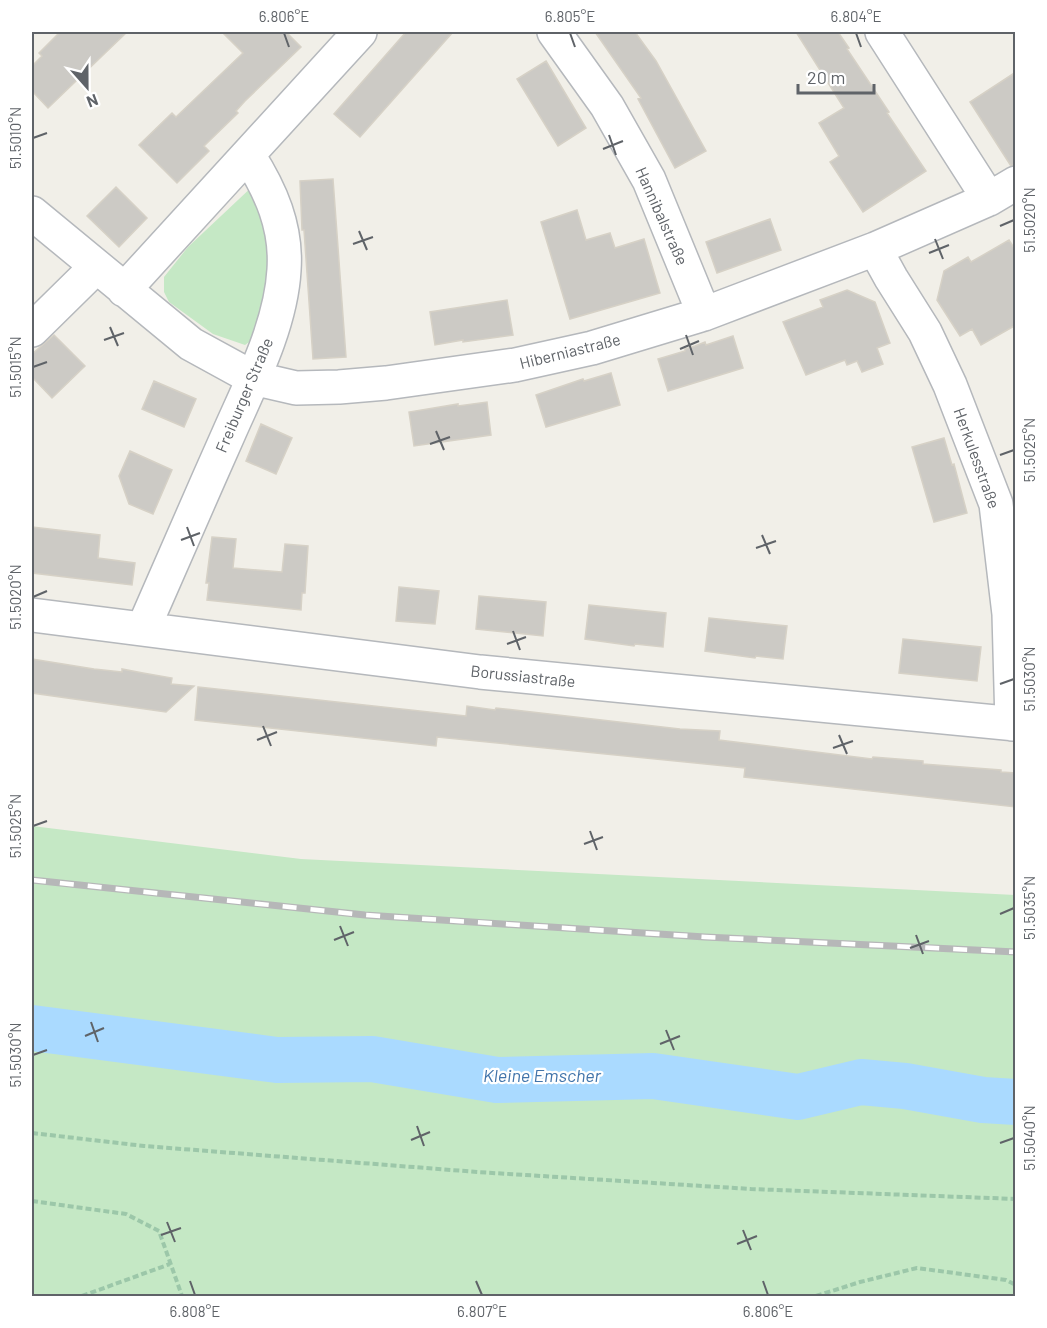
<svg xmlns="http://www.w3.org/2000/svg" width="1047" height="1328" font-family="Barlow,sans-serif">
<rect width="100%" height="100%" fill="#f1efe8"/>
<path fill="#c5e8c5" d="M255,184L268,249L266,299L256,337L245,345L213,334L169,302L164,292V277L188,247Z
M32,826L301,859L1015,895V1296H32Z"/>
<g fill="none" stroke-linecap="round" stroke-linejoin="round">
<path stroke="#aadaff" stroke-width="46" d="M32,1028L277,1060L372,1059L497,1080L653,1076L798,1097L861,1082L905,1086L983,1100L1016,1102"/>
</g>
<path fill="#cccac5" stroke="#d6d1c6" stroke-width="1.5" d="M60,32H127L48,108L32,91V66L42,56L39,53Z
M222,32H286L301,47L245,101L236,111L238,113L204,146L209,151L177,183L139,145L172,113L176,117L243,53Z
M406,32H453L360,137L334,114Z
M595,32H635L656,61L706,151L675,168L638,99L641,98Z
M796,32H838L849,48L847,49L889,112L887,113L926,171L863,212L830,162L839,156L819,123L844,108Z
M546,61L586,128L558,146L517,79Z
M1016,72V164L1011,166L970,102Z
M333,179L346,357L313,359L304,230H302L300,181Z
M116,187L147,218L119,247L87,216Z
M577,210L586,240L610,233L615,248L644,239L660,293L570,319L541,222Z
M770,219L781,250L717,273L706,242Z
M1009,240L1016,251V325L981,345L972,329L960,336L937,300L944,271L968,257L971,262Z
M847,290L875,302L890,343L877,348L883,364L862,372L857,361L847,365L845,360L806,375L783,322L823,307L820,300Z
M507,300L513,335L463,342V340L435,345L430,312Z
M54,335L85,366L52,398L32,377V354Z
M733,336L743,368L668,391L658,359L685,351V349L695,346L705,342L706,345Z
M611,373L620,405L546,427L536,395L583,379L584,381Z
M154,381L196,399L184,427L142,409Z
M487,402L491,435L414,446L409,412L458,404V406Z
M261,424L292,438L276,474L246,461Z
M944,438L952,465L954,464L967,513L934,522L912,447Z
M130,451L172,470L153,514L129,504L119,476Z
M32,527L100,535L98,558L135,563L132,585L32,573Z
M212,537L236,539L233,568L282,572L285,544L308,546L305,593H302L301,610L207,600L209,583H206Z
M399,587L439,591L435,624L396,621Z
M479,596L546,602L543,636L476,629Z
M589,605L666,613L663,647L635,644L634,646L585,639Z
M709,618L787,626L783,659L756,656L755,658L705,651Z
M903,639L981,647L977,681L899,673Z
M32,659L94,669L122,672V669L143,673L172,678L171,684L194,686L166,712L32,693Z
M198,687L466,716L467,706L495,710L496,708L680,729L720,731L719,740L872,759L873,757L923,761V764L1001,770V772L1016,773V807L744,777L745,768L437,737L436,746L195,720Z"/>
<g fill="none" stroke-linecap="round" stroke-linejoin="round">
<defs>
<path id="minor" d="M554,32L607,106L649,180L704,314
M882,32L989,199
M32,213L191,344L253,378L296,388L339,387L386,383L515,365L592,348L704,314L875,249L989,199L1016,183
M875,249L891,278L925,332L950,385L996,504L1009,614L1012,724
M124,290L360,32
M32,330L96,267
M32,615L480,672L1016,724
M143,629C172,563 200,498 229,433C251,383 281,325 284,270C287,227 271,191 248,155"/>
</defs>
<use href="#minor" stroke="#b5b8bc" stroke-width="36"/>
<path stroke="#9cc7a9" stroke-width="4" stroke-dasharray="6 3" stroke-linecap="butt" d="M32,1133L144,1146L477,1172L751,1189L1016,1199
M32,1201L126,1214L159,1231L182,1296
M82,1296L170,1264
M816,1296L860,1282L917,1268L1006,1280L1016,1285"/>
<use href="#minor" stroke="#fff" stroke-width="33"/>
<defs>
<path id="rail" d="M32,880L365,915L705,937L1016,952"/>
</defs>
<use href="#rail" stroke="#b6b7b8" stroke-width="7"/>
<use href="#rail" stroke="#fff" stroke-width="4.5" stroke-dasharray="14" stroke-linecap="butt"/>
</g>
<path fill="none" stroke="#5f6368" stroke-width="2" d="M284,33L289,47M570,33L575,47M856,33L861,47M609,135L616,155M33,138L47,133M603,149L623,141M1000,226L1014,220M359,231L367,250M935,239L943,259M353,244L373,237M929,253L949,245M110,327L118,346M686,335L693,355M104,340L124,333M680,349L699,341M33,367L47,362M436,431L444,450M430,444L450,437M1000,455L1014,450M187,527L194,546M762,535L770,554M181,540L200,533M756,548L776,541M33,597L47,591M513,631L520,650M507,644L526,637M1000,684L1014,679M263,726L271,746M839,735L847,754M257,740L277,732M833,748L853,741M33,826L47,821M590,831L597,850M584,844L603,837M1000,914L1014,908M340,926L348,946M916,935L923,954M334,940L354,932M910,948L929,941M91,1022L98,1042M666,1030L674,1050M85,1036L104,1028M660,1044L680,1036M33,1055L47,1050M417,1126L424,1146M411,1140L430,1132M1000,1143L1014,1138M167,1222L175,1242M743,1230L751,1250M161,1235L181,1228M737,1244L757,1236M190,1281L195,1295M476,1281L482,1295M763,1281L768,1295"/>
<g text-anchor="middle" stroke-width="4.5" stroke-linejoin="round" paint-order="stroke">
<g font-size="16" fill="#5f6368" stroke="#fff">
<text transform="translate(662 216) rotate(66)" y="6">Hannibalstraße</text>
<text transform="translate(570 351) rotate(-14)" y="6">Hiberniastraße</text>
<text transform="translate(244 395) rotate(-67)" y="6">Freiburger Straße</text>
<text transform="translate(977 458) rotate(70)" y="6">Herkulesstraße</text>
<text transform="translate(523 676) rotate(6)" y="6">Borussiastraße</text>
</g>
<g font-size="18" font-style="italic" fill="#4174aa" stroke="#fff">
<text x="542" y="1082">Kleine Emscher</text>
</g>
</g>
<rect width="1047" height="1328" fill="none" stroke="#ffffff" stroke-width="66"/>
<g transform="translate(87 87) rotate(159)" stroke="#ffffff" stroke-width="4.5" paint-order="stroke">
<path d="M0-4.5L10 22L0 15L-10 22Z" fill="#5f6368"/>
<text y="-9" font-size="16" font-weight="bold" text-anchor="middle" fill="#5f6368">N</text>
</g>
<path d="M798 84v9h76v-9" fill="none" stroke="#5f6368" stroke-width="3"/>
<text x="807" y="84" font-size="18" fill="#5f6368" stroke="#ffffff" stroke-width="4.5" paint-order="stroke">20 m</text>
<rect x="33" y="33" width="981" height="1262" fill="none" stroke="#5f6368" stroke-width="2"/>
<g font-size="15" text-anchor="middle" fill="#5f6368">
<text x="284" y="22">6.806°E</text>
<text x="570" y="22">6.805°E</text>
<text x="856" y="22">6.804°E</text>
<text transform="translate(16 138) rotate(-90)" y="5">51.5010°N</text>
<text transform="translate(1030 220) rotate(-90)" y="5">51.5020°N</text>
<text transform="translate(16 367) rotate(-90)" y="5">51.5015°N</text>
<text transform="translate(1030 450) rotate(-90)" y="5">51.5025°N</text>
<text transform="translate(16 597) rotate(-90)" y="5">51.5020°N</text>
<text transform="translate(1030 679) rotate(-90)" y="5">51.5030°N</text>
<text transform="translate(16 826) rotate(-90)" y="5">51.5025°N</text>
<text transform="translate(1030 908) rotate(-90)" y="5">51.5035°N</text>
<text transform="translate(16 1055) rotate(-90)" y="5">51.5030°N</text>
<text transform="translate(1030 1138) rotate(-90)" y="5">51.5040°N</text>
<text x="195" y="1317">6.808°E</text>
<text x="482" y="1317">6.807°E</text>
<text x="768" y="1317">6.806°E</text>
</g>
</svg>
